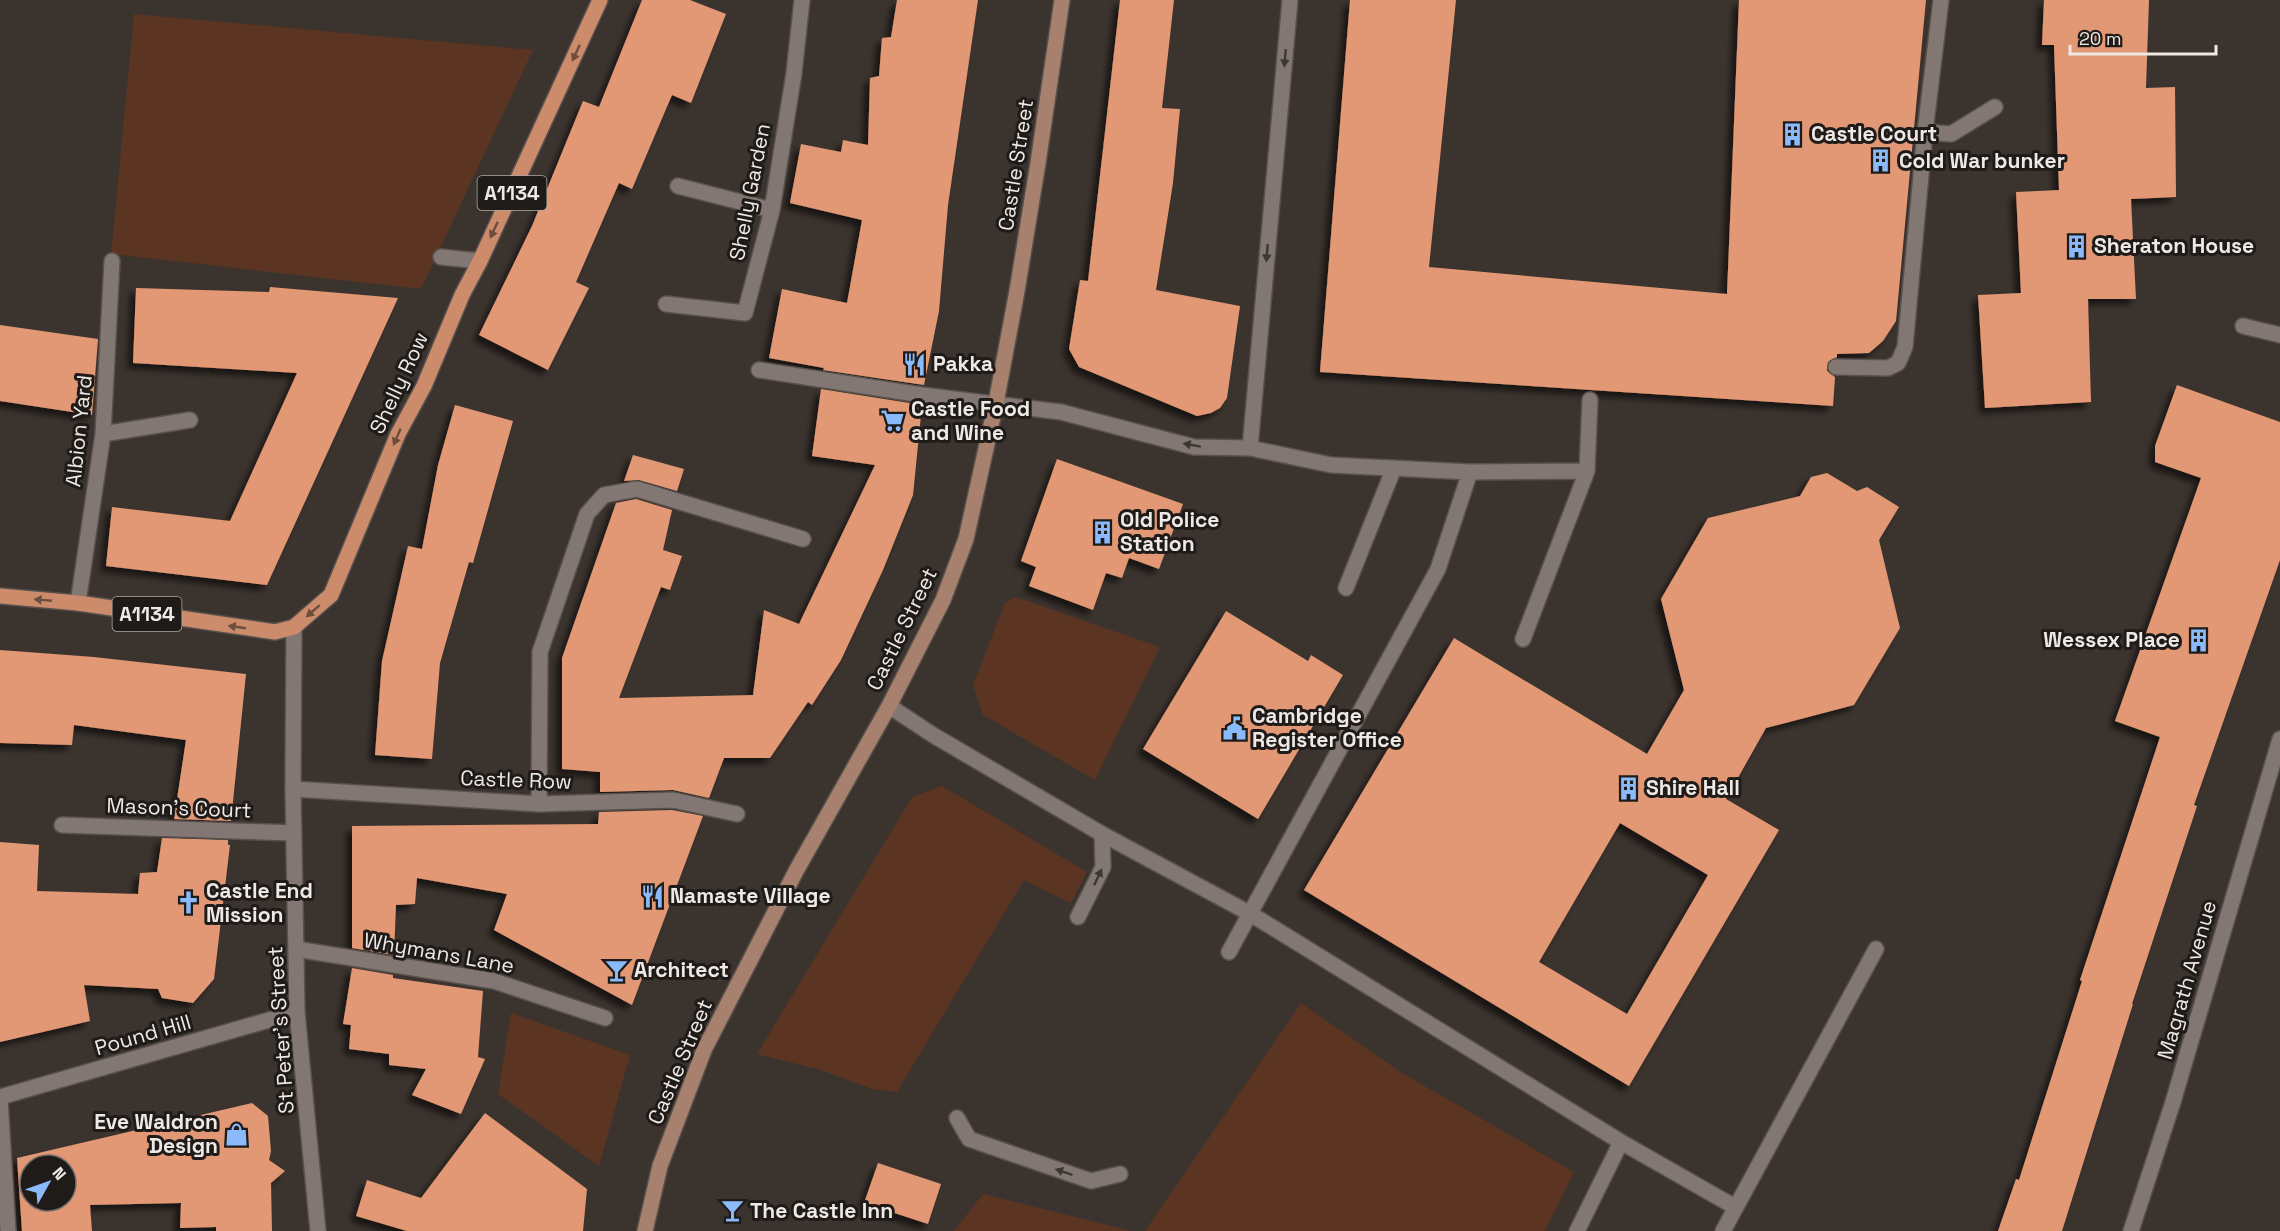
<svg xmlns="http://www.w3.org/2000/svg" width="2280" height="1231" font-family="'Space Grotesk',sans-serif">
<defs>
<filter id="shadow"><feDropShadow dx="-5.5" dy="5.5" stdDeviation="3" flood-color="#0009"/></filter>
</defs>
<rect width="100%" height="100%" fill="#3b332e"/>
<path fill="#5b3522" d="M134,14L533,50L421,289L111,254Z
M1016,597L1160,647L1095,780L983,715L973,685L1005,603Z
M942,786L1087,872L1071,903L1024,880L897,1092L872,1089L818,1069L757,1054L912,797Z
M1301,1003L1402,1073L1574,1172L1545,1231H1145Z
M511,1013L630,1055L599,1166L498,1094Z
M983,1194L1131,1231H954Z"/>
<path fill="#e29874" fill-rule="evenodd" filter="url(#shadow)" d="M642,0H690L726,14L691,103L672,95L632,189L619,183L576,282L589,288L548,370L479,335L532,226L583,101L599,107Z
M897,0H978L948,205L939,311L924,385L823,370L824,368L769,358L782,289L847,303L862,220L790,203L801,144L841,152L843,140L868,145L870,78L879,76L882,38L891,37Z
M1120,0H1174L1162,108L1180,109L1173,183L1156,290L1240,306L1227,398L1220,408L1211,413L1197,416L1079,367L1069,349L1080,280L1088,281Z
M1350,0H1456L1429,267L1727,294L1739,0H1926L1896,321L1883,341L1869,353L1837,354V357L1828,362L1827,371L1835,377L1833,406L1320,372Z
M2044,0H2149L2146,88L2175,87L2176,197L2131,199L2136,299H2088L2091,402L1985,408L1978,295L2021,293L2016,192L2059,190L2054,45H2042Z
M270,287L398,298L267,585L106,566L112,507L230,521L297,373L133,363L136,288L269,292Z
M0,325L98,339L92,415L0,401Z
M2177,385L2280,422V560L2194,805L2197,806L2132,1004H2133L2062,1231H1998L2016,1179L2019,1180L2082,981L2080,980L2160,737L2115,721L2201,478L2155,462V446Z
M821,389L922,405L913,495L883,570L841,660L812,705L808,702L770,758H724L709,798L673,790L600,792V772L562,769V658L616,503L636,499L672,510L663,550L682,556L670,590L661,587L619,698L753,695L764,610L799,624L875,465L812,456Z
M455,405L513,421L473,563L469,562L440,663L432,759L375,755L382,661L408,546L422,549L438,465Z
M633,455L684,469L677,491L639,480L624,481Z
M1057,459L1183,504L1159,569L1129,558L1122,578L1106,573L1093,610L1029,586L1036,567L1021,561Z
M1827,473L1857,491L1867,487L1899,507L1879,540L1900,628L1854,705L1766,728L1726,799L1779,830L1629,1086L1304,890L1454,638L1647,754L1684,690L1661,599L1708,518L1800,496L1811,477ZM1620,823L1708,875L1627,1014L1539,962Z
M1226,611L1308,661L1311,655L1343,675L1258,819L1143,749Z
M0,650L94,657L246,674L231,821L174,819L186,740L74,725L72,745L0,743Z
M672,810L703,816L632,1005L494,930L507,894L417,878L415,904L396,905L394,955L352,948V826L598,824L599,812Z
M162,838L228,840V845H230L214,979L193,1003L162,998L158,989L84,985L90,1021L0,1042V842L39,845L37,891L138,894L140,873L157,872Z
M352,968L393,975V978L483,991L478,1057L485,1059L461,1114L412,1095L426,1069L389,1065V1054L349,1049L351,1025L343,1024Z
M252,1103L268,1116L271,1151L269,1160L285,1171L271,1183L272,1231H216V1227L180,1228L181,1203L90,1205L92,1231H22L17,1158ZM30,1165H66V1201H30Z
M485,1113L587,1189L583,1231H407L356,1216L367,1180L421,1198Z
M878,1163L941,1184L928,1224L864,1203Z"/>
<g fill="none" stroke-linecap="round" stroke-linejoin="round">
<defs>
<path id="lane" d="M1925,132L1951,134L1995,107
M678,186L772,210
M441,257L480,261
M666,304L745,313L772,210L794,73L802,0
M2243,326L2280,335
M1836,367L1888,368L1898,363L1905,347L1925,132L1941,0
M759,370L922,395L1061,412L1194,447L1250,448L1331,465L1470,472L1438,569L1229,952
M103,434L190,420
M1250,448L1290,0
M1470,472L1587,471
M1346,588L1394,468
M78,603L103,434L112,261
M1523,639L1587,471L1590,400
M889,706L933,735L1102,834L1249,913L1621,1142
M539,804L540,652L587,514L604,495L637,489L803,539
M62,825L294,833
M1078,917L1103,867L1102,834
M296,949L494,981L605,1018
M957,1118L969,1139L1091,1181L1120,1174
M1577,1231L1621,1142L1735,1207
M1723,1231L1876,949"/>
<path id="street" d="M294,627L293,789L297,1012L318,1231
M293,789L539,804L673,800L737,814
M0,1097L297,1012
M0,1099L8,1231
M2131,1231L2173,1102L2280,739"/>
<path id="secondary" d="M645,1231L660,1166L704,1050L796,871L889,706L943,600L966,539L996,403L1017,291L1038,163L1062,0"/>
<path id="primary" d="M0,596L78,603L275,632L294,627L331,595L398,434L424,386L462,295L480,261L600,0"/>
</defs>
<use href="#lane" stroke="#57504c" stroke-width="18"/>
<use href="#street" stroke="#57504c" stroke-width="18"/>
<use href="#secondary" stroke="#57504c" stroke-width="18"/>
<use href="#primary" stroke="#57504c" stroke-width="18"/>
<use href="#lane" stroke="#827772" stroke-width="15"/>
<use href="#street" stroke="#827772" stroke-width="15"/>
<use href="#secondary" stroke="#a7816e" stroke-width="15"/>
<use href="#primary" stroke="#cc8b6b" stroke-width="15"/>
</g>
<defs><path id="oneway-solid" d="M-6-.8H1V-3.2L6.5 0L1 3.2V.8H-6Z" transform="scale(1.5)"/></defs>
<g fill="#6d4d3e">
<use href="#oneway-solid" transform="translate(576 53) rotate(115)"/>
<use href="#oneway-solid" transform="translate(494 230) rotate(115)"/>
<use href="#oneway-solid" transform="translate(397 437) rotate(114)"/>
<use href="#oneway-solid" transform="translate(43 600) rotate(-175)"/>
<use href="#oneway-solid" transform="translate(313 611) rotate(139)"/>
<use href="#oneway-solid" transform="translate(237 627) rotate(-172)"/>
</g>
<g fill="#3d3734">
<use href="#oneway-solid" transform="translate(1285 58) rotate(95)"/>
<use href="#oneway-solid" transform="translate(1267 253) rotate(95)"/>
<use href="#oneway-solid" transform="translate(1192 445) rotate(-170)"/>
<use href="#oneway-solid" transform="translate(1098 877) rotate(-65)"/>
<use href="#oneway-solid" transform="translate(1064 1172) rotate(-161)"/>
</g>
<defs>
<symbol id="building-bare" viewBox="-9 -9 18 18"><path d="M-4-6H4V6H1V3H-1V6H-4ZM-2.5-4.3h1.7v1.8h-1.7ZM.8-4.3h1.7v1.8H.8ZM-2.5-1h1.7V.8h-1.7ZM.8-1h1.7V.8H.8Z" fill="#8abafc" stroke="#1f1b19" stroke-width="2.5" paint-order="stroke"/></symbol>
<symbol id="restaurant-bare" viewBox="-9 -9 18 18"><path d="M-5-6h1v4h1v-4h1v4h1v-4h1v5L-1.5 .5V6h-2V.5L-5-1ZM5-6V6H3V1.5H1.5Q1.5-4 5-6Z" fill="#8abafc" stroke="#1f1b19" stroke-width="2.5" paint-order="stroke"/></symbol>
<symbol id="supermarket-bare" viewBox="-9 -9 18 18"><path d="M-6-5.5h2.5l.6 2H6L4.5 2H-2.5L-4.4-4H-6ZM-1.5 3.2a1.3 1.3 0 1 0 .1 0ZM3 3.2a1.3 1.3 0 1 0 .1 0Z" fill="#8abafc" stroke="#1f1b19" stroke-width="2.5" paint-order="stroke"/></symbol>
<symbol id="civic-bare" viewBox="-9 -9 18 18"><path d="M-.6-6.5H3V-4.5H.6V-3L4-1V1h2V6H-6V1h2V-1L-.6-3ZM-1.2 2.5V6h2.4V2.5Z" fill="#8abafc" stroke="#1f1b19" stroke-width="2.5" paint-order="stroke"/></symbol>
<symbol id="church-bare" viewBox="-9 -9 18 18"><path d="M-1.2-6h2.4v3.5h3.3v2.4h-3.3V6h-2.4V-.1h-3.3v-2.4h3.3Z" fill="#8abafc" stroke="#1f1b19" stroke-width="2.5" paint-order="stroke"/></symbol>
<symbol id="bar-bare" viewBox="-9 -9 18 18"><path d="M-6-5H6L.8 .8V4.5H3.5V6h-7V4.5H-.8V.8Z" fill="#8abafc" stroke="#1f1b19" stroke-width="2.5" paint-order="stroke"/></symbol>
<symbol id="shop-bare" viewBox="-9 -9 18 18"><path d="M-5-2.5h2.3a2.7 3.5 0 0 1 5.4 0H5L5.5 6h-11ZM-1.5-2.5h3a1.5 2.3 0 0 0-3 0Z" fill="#8abafc" stroke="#1f1b19" stroke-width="2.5" paint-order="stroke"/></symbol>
</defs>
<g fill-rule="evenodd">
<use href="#building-bare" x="1776" y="118" width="33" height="33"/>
<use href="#building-bare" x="1864" y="144" width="33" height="33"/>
<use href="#building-bare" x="2060" y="230" width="33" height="33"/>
<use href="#restaurant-bare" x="898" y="348" width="33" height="33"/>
<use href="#supermarket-bare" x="876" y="404" width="33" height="33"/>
<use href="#building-bare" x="1086" y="516" width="33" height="33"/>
<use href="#building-bare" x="2182" y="624" width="33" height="33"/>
<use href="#civic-bare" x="1218" y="712" width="33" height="33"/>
<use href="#building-bare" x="1612" y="772" width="33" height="33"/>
<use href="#restaurant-bare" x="636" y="880" width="33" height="33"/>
<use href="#church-bare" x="172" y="886" width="33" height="33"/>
<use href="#bar-bare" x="600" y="954" width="33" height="33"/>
<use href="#shop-bare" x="220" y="1118" width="33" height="33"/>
<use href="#bar-bare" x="716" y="1194" width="33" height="33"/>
</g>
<g text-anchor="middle" stroke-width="6" stroke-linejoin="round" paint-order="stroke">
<g fill="#1f1b19" stroke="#b1aba8" stroke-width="1.5">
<rect x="477.5" y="176" width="69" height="34" rx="4.5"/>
<rect x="112.5" y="597" width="69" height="34" rx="4.5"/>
</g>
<g font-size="20" font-weight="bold" fill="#efe9e6">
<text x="512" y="200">A1134</text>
<text x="147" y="621">A1134</text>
</g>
<g font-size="21" font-weight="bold" fill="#efe9e6" stroke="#1f1b19" text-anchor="start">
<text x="1811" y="141">Castle Court</text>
<text x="1899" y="168">Cold War bunker</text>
<text x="2094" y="253">Sheraton House</text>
<text x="933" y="371">Pakka</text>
<text x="911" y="416">Castle Food<tspan x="911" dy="24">and Wine</tspan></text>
<text x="1120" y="527">Old Police<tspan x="1120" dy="24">Station</tspan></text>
<text x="2180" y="647" text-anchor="end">Wessex Place</text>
<text x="1252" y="723">Cambridge<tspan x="1252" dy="24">Register Office</tspan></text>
<text x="1646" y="795">Shire Hall</text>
<text x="206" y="898">Castle End<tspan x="206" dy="24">Mission</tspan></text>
<text x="670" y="903">Namaste Village</text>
<text x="634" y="977">Architect</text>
<text x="218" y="1129" text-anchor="end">Eve Waldron<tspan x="218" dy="24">Design</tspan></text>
<text x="750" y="1218">The Castle Inn</text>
</g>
<g font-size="21" fill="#efe9e6" stroke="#1f1b19">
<text transform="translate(1016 165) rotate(-81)" y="7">Castle Street</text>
<text transform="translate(750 192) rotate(-79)" y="7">Shelly Garden</text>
<text transform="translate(399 383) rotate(-65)" y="7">Shelly Row</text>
<text transform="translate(79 431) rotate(-84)" y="7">Albion Yard</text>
<text transform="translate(902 629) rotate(-64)" y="7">Castle Street</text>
<text transform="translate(516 780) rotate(2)" y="7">Castle Row</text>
<text transform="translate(179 808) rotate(2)" y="7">Mason's Court</text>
<text transform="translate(439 953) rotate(10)" y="7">Whymans Lane</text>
<text transform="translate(2187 980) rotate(-74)" y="7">Magrath Avenue</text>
<text transform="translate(281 1030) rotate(-94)" y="7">St Peter's Street</text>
<text transform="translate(143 1035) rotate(-16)" y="7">Pound Hill</text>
<text transform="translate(680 1062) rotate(-67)" y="7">Castle Street</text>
</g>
</g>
<g transform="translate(48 1183) rotate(50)"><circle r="28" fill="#1f1b19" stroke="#726d6b" stroke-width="1.5"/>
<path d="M0-4.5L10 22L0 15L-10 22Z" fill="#8abafc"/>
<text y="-9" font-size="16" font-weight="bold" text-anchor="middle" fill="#efe9e6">N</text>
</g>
<path d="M2070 45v9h146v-9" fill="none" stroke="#efe9e6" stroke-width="3"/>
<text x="2079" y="45" font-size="18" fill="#efe9e6" stroke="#1f1b19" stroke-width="4.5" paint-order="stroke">20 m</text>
</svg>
